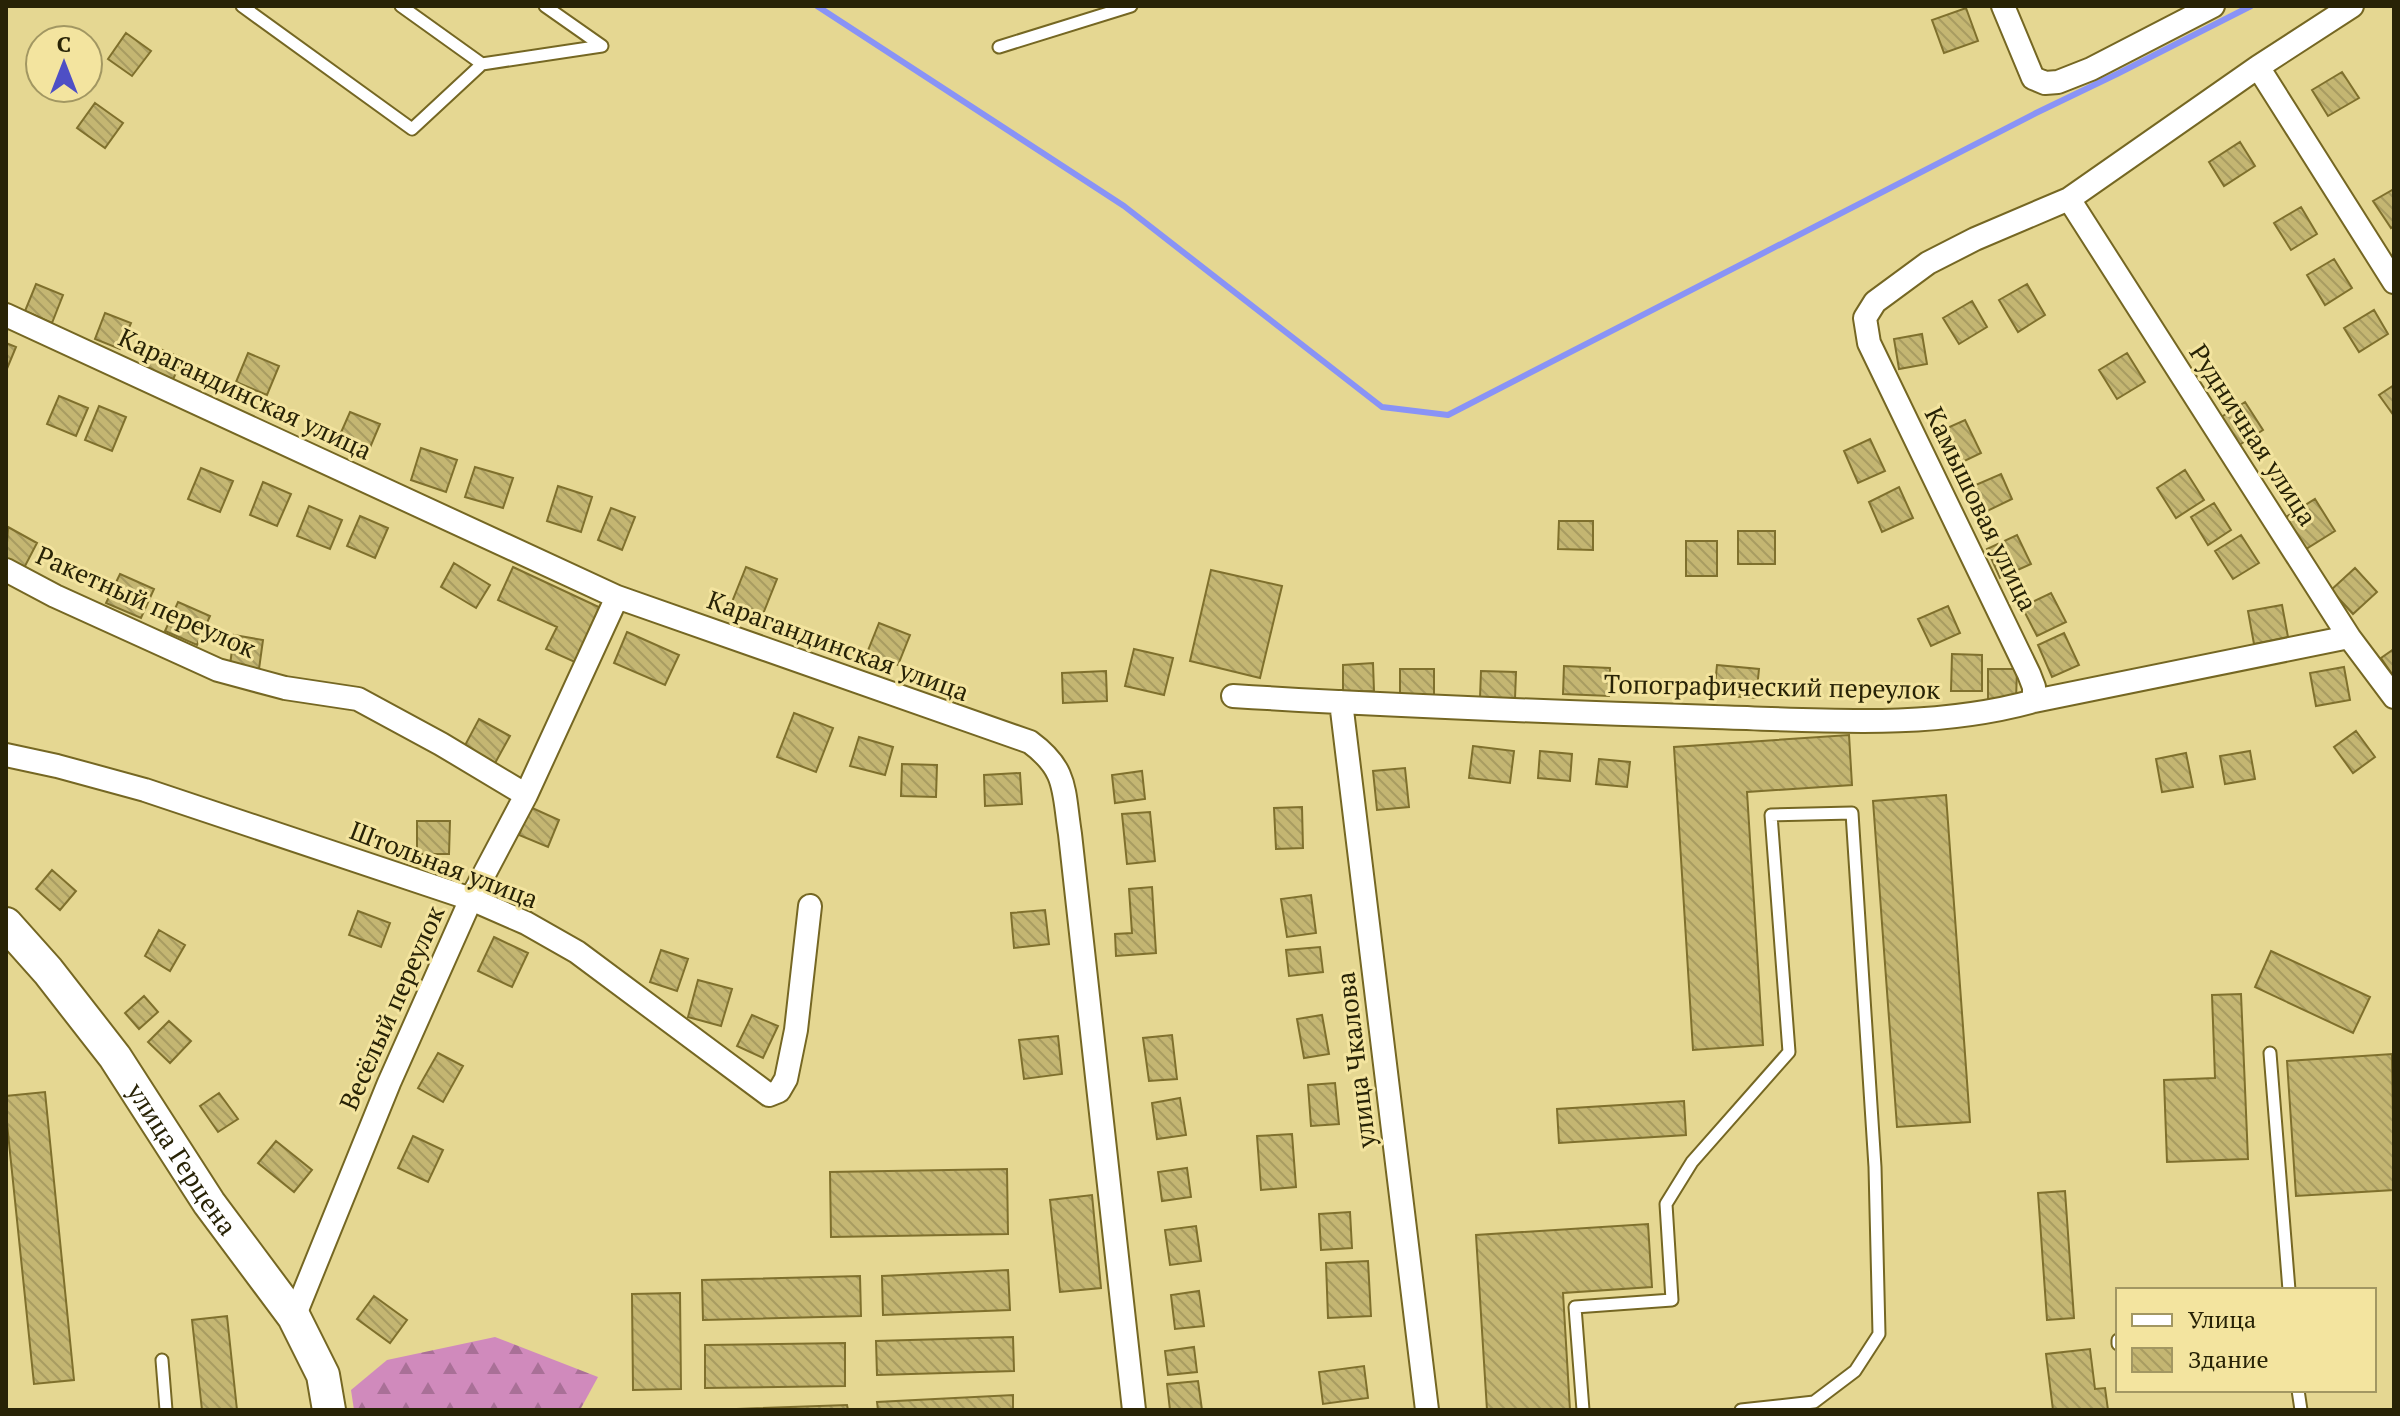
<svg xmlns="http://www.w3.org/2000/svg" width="2400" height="1416" font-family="'PT Serif',serif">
<defs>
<pattern id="forest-firs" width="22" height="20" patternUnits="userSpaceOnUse" patternTransform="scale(2)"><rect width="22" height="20" fill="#d08abc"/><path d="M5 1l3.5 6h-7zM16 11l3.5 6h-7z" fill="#a97097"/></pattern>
<pattern id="building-back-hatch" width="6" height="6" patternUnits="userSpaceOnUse" patternTransform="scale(2)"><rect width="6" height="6" fill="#c4b672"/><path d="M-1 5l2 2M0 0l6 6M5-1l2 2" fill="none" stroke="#a89c61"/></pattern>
</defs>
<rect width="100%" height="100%" fill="#e5d792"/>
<path fill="url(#forest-firs)" d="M495,1337L598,1377L580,1410H354L351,1390L387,1360Z"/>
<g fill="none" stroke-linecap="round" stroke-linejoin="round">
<path stroke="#8993f6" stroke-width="6" d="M817,6L1124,206L1382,407L1448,415L2036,113L2117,74L2251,6"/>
</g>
<path fill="url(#building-back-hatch)" stroke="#7f702d" stroke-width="2" d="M1966,8L1978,41L1944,53L1932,20Z
M126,33L151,51L132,76L108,59Z
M2342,72L2359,98L2328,116L2312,90Z
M95,103L123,123L105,148L77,128Z
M2240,142L2255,166L2224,186L2209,162Z
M2394,189V226L2391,228L2373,201Z
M2301,207L2317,234L2291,250L2274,223Z
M2334,259L2352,288L2325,305L2307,275Z
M36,284L63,295L52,323L25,311Z
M2027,284L2045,315L2018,332L1999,300Z
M1972,301L1987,327L1959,344L1943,318Z
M2374,310L2388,334L2359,352L2344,328Z
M105,313L131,323L120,349L95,339Z
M1922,334L1927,364L1899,369L1894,339Z
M6,343L16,347L6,371Z
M155,347L182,358L170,387L143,375Z
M248,353L279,366L267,395L236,382Z
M2127,353L2145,382L2117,399L2099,370Z
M2394,385V416L2379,395Z
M59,396L88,408L76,436L47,424Z
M2245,402L2263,430L2236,447L2218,419Z
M99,406L126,417L112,451L85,440Z
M350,412L380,424L369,450L339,437Z
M1965,420L1981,453L1952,467L1936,433Z
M1870,439L1885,471L1858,483L1844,451Z
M421,448L457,460L446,492L411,480Z
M475,467L513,478L503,508L465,497Z
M201,468L233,481L220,512L188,499Z
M2185,470L2204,500L2176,518L2157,488Z
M2001,474L2012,499L1983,513L1971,487Z
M263,482L291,494L277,526L250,515Z
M558,486L592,497L581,532L547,521Z
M1899,487L1913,518L1882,532L1869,502Z
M2315,499L2335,531L2306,549L2286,517Z
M2214,503L2231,530L2208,545L2191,517Z
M309,506L342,520L330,549L297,536Z
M611,508L635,517L622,550L598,540Z
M360,516L388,528L375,558L347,546Z
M1559,521H1593V550L1558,549Z
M8,527L37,543L24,568L6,559Z
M1738,531H1775V564H1738Z
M2017,535L2031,564L2000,578L1987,549Z
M2241,535L2259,563L2233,579L2215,551Z
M1686,541H1717V576H1686Z
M454,563L490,585L476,608L441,587Z
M513,567L603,609L577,663L546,649L557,627L498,600Z
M746,567L777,579L763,614L732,602Z
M2355,568L2377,592L2353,614L2331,590Z
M1211,570L1282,586L1260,678L1190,661Z
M120,574L154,589L141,618L106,603Z
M2051,593L2066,622L2037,636L2022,607Z
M178,602L210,616L197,645L165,631Z
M2282,605L2288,637L2254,644L2248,611Z
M1948,606L1960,633L1931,646L1918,619Z
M879,623L910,635L898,665L867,653Z
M627,632L679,655L665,685L614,663Z
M2064,633L2079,665L2052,677L2038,645Z
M234,635L263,640L259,669L230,665Z
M1134,649L1173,658L1164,695L1125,686Z
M2394,649V677L2381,658Z
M1952,654L1982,655V691H1951Z
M1373,663L1374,691L1343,692V665Z
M1717,665L1759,669L1756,698L1714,695Z
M1564,666L1610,668L1609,696L1563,694Z
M2344,667L2350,700L2316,706L2310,673Z
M1400,669H1434V696H1400Z
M1988,669H2017L2016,701L1988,700Z
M1106,671L1107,701L1063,703L1062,673Z
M1481,671L1516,672L1515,699L1480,698Z
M794,713L833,728L816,772L777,757Z
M479,719L510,736L494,765L463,749Z
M2356,731L2375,757L2353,773L2334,747Z
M1849,735L1852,785L1747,792L1763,1045L1693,1050L1674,747Z
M859,737L893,747L885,775L850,766Z
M1473,746L1514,751L1510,783L1469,778Z
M1540,751L1572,754L1570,781L1538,778Z
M2250,751L2255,779L2225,784L2220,756Z
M2186,753L2193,787L2162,792L2156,759Z
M1599,759L1630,762L1627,787L1596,784Z
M902,764L937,765L936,797L901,796Z
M1405,768L1409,807L1377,810L1373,771Z
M1142,771L1145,799L1115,803L1112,775Z
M1020,773L1022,804L985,806L984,775Z
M1946,795L1970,1122L1897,1127L1873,801Z
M530,807L559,820L548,847L519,835Z
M1302,807L1303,848L1276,849L1274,808Z
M1150,812L1155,861L1127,864L1122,814Z
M417,821H450L449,854H417Z
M52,870L76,891L60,910L36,889Z
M1152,887L1156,953L1116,956L1115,934L1132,933L1129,889Z
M1311,895L1316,933L1287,937L1281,899Z
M1045,910L1049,944L1014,948L1011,913Z
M358,911L390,923L381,947L349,935Z
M159,930L185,945L170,971L145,956Z
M494,937L528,953L512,987L478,971Z
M1320,947L1323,972L1289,976L1286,950Z
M661,950L688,959L677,991L650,982Z
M2271,951L2370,997L2353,1033L2255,987Z
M698,980L732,989L721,1026L688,1017Z
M2241,994L2248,1159L2167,1162L2164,1080L2215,1078L2212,995Z
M144,996L158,1012L139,1029L125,1013Z
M752,1015L778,1026L763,1058L737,1046Z
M1322,1015L1329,1054L1304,1058L1297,1019Z
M169,1021L191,1041L170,1063L148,1042Z
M1172,1035L1177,1079L1149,1081L1143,1038Z
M1058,1036L1062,1074L1024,1079L1019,1040Z
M438,1053L463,1066L443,1102L418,1088Z
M2392,1054L2394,1190L2296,1196L2287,1061Z
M1335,1083L1339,1124L1311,1126L1308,1085Z
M45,1092L74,1380L34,1384L6,1114V1096Z
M219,1093L238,1119L218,1132L200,1106Z
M1180,1098L1186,1135L1157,1139L1152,1103Z
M1684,1101L1686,1135L1559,1143L1557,1109Z
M1292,1134L1296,1187L1261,1190L1257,1136Z
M413,1136L443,1150L428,1182L398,1168Z
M276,1141L312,1170L294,1192L258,1163Z
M1187,1168L1191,1197L1162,1201L1158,1172Z
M1007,1169L1008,1234L831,1237L830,1172Z
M2065,1191L2074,1318L2047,1320L2038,1193Z
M1092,1195L1101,1288L1060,1292L1050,1200Z
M1350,1212L1352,1248L1321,1250L1319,1214Z
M1648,1224L1652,1287L1563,1293L1570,1410H1487L1476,1235Z
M1196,1226L1201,1261L1170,1265L1165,1230Z
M1368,1261L1371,1316L1328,1318L1326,1263Z
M1008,1270L1010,1310L883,1315L882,1276Z
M860,1276L861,1316L703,1320L702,1280Z
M1199,1291L1204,1326L1175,1329L1171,1295Z
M680,1293L681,1389L633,1390L632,1294Z
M374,1296L407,1320L390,1343L357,1319Z
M227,1316L237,1410H202L192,1320Z
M1013,1337L1014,1371L877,1375L876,1341Z
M845,1343V1386L705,1388V1345Z
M1194,1347L1197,1372L1168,1375L1165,1351Z
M2090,1349L2095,1389L2105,1388L2108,1410H2053L2046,1354Z
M1364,1366L1368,1398L1323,1404L1319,1372Z
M1198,1381L1202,1410H1170L1167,1384Z
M1013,1395V1410H878L877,1402Z
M847,1405L848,1410H709Z"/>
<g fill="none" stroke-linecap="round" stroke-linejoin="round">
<defs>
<path id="service" d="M242,6L412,129L482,64L602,46L545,6
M401,6L482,64
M999,47L1131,6
M2270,1053L2289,1290
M2118,1340V1344
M162,1360L166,1410
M2298,1390L2301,1410
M1583,1410L1575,1307L1672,1300L1666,1204L1692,1162L1789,1052L1771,815L1852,813L1875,1167L1879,1334L1855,1371L1814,1402L1741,1410"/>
<path id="minor" d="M2003,6L2033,78L2045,83L2058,82L2091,69L2213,6
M2258,67L2394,282
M2069,199L2349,637L2394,697
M6,315L617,597L1030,742C1068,770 1063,790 1070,834L1134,1410
M6,570L55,596L218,670L285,688L358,699L441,744L526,795
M1233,696C1393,706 1553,712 1714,717C1820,720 1930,730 2034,701L2349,637
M2034,701V687L2029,674L1869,343L1865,318L1875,302L1928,263L1975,239L2069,199L2258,67L2352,6
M1341,702L1427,1410
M6,755L57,766L145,790L471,899L526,923L577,952L769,1095L779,1091L786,1079L796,1030L810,906
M294,1317L389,1083L471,899L526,795L617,597"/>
<g id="secondary">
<path id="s1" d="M6,924L48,971L115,1057L209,1203L294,1317L323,1375L329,1410"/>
</g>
</defs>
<use href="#service" stroke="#756723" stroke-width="15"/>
<use href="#minor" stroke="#756723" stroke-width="26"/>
<use href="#secondary" stroke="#756723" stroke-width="36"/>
<use href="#service" stroke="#fff" stroke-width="11"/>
<use href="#minor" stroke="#fff" stroke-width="22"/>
<use href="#secondary" stroke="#fff" stroke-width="32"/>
</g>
<g text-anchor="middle" stroke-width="6" stroke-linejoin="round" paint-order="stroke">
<g font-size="26" fill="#282306" stroke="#f3e49f">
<text transform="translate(245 394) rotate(25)" y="9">Карагандинская улица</text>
<text transform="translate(2253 435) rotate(57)" y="9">Рудничная улица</text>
<text transform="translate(1981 509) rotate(64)" y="9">Камышовая улица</text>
<text transform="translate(146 602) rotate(24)" y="9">Ракетный переулок</text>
<text transform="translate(838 646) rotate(20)" y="9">Карагандинская улица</text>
<text transform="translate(1772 687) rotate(1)" y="9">Топографический переулок</text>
<text transform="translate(444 865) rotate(21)" y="9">Штольная улица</text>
<text transform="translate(392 1008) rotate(-66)" y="9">Весёлый переулок</text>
<text transform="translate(1356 1060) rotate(-97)" y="9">улица Чкалова</text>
<text dy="9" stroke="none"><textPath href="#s1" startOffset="294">улица Герцена</textPath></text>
</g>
</g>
<rect width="2400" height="1416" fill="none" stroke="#282306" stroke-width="16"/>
<rect x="2116" y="1288" width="260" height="104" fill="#f3e49f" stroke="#a29762" stroke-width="2"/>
<rect x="2132" y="1314" width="40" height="12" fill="#ffffff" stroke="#a29762" stroke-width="2"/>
<text x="2188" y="1328" font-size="24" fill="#282306">Улица</text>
<rect x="2132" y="1348" width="40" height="24" fill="url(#building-back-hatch)" stroke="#a29762" stroke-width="2"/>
<text x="2188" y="1368" font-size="24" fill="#282306">Здание</text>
<g transform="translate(64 64)"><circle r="38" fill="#f3e49f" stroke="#a29762" stroke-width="2"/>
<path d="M0-6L14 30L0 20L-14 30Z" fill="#4e4fc5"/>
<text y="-12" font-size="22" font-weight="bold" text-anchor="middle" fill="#282306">С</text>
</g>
</svg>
